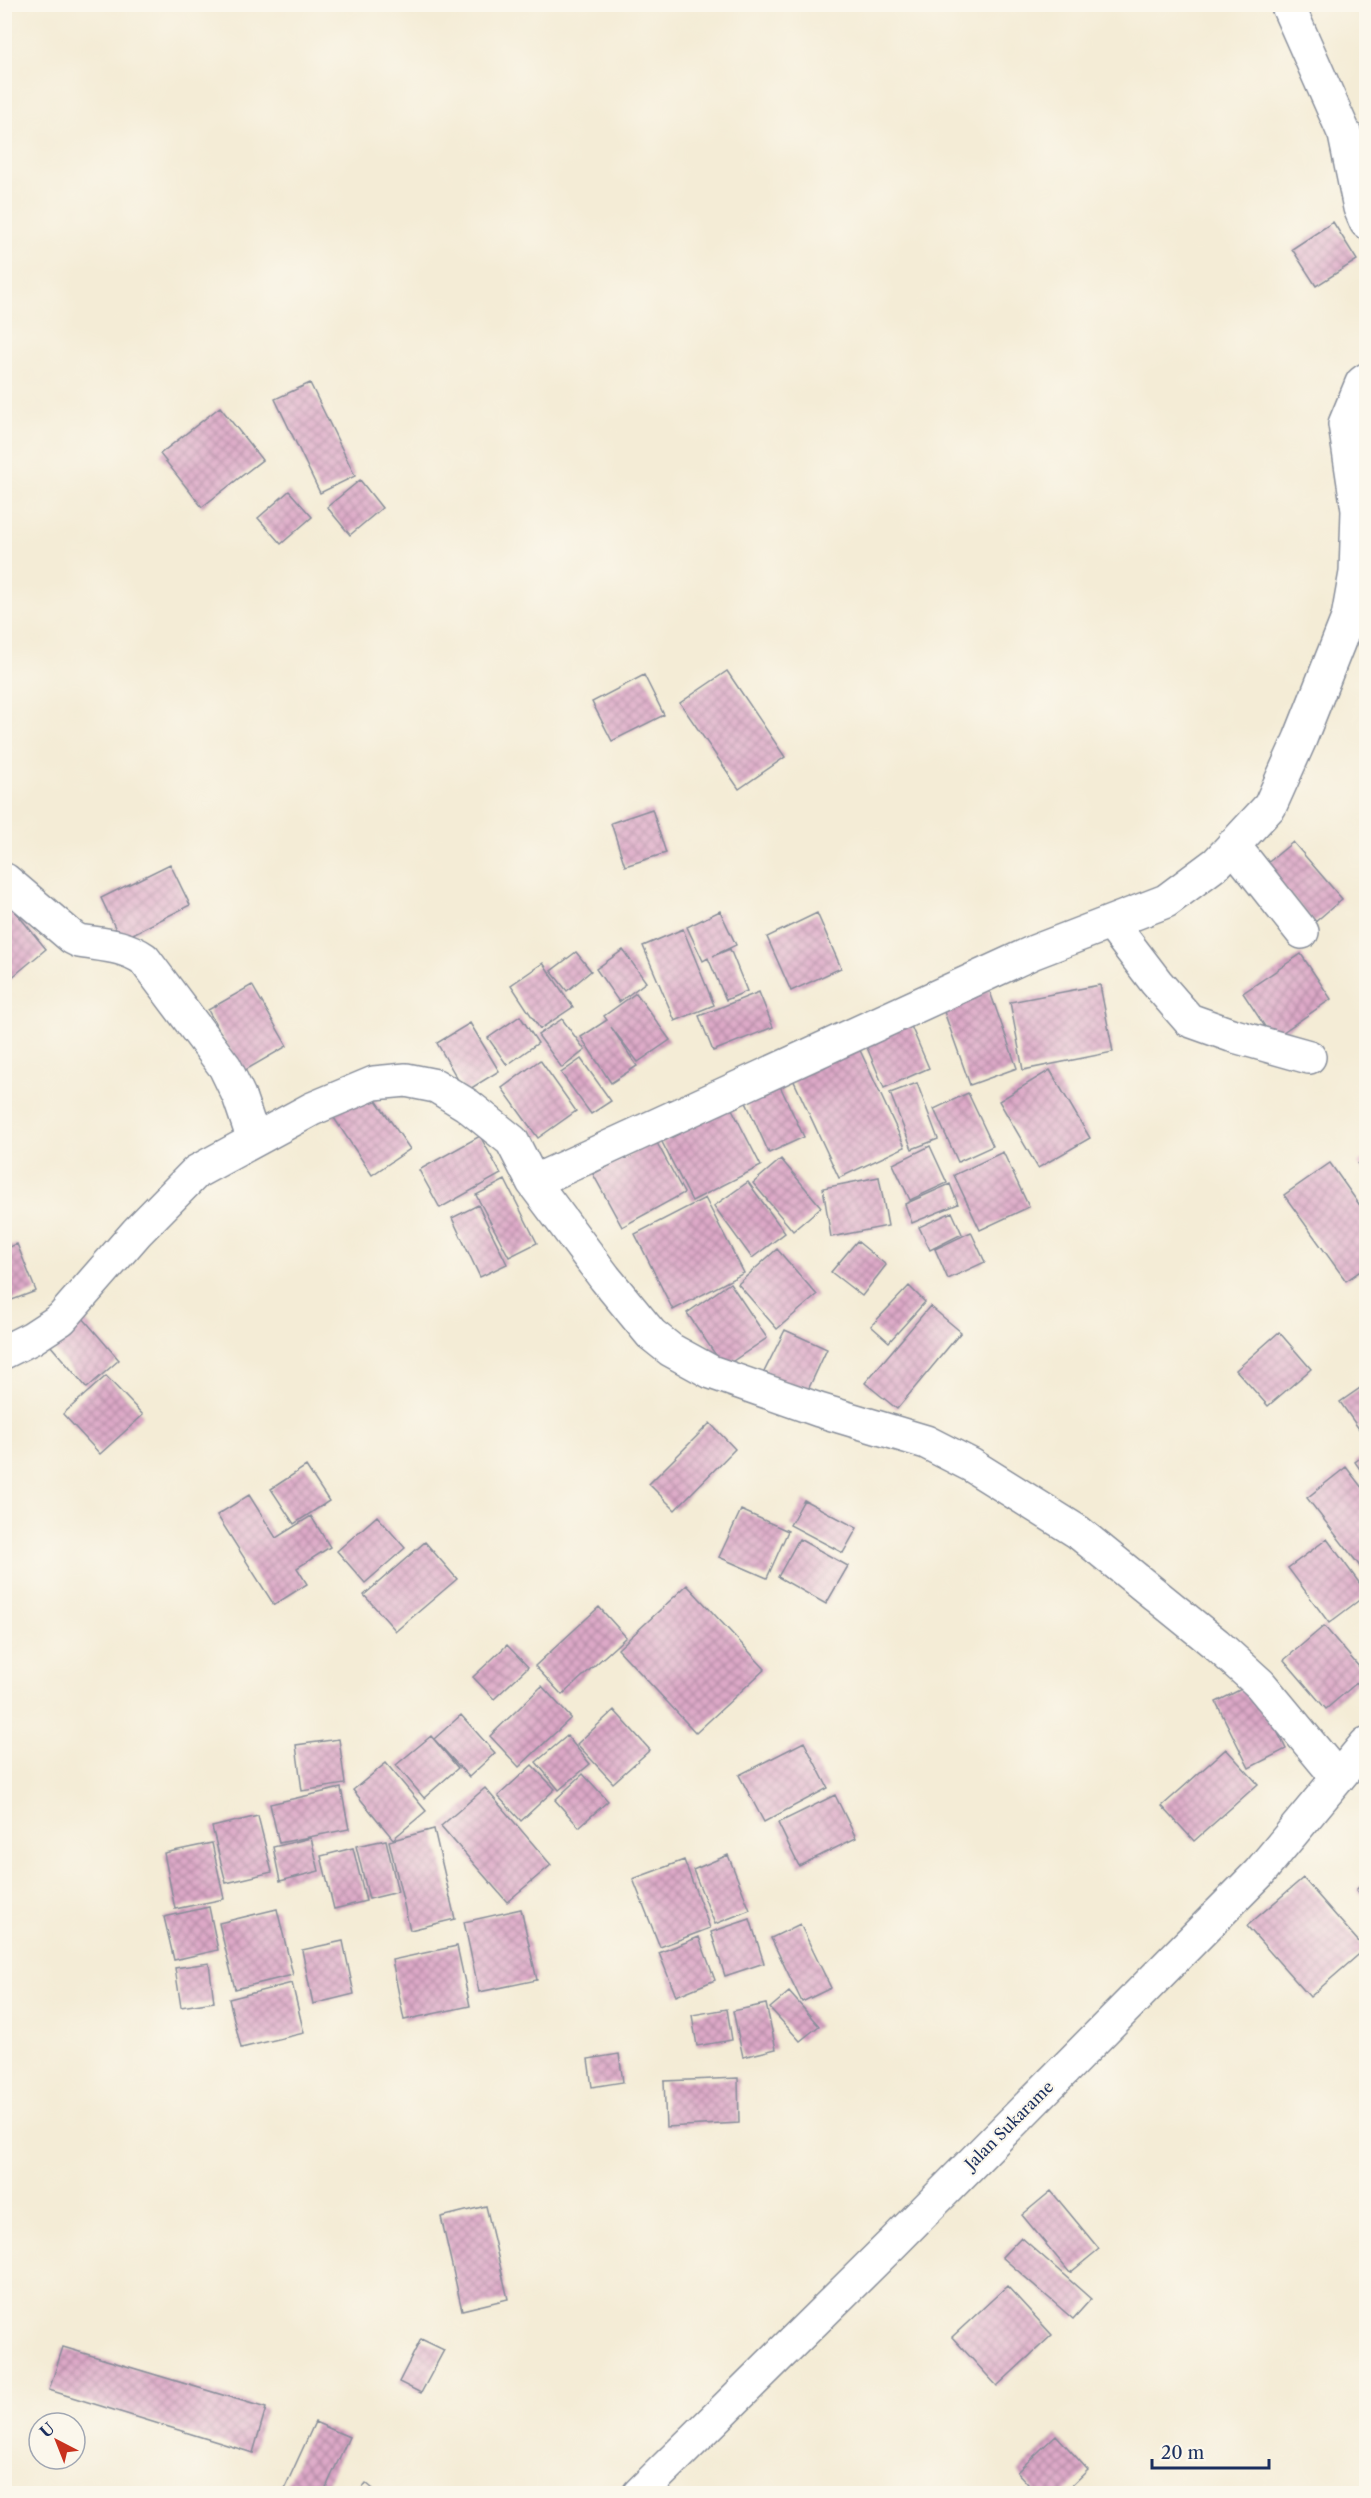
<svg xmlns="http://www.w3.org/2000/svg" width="1371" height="2498" font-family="'Libre Caslon Text',serif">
<defs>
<pattern id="building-cross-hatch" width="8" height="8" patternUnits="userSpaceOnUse" patternTransform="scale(1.5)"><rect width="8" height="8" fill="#dda9c7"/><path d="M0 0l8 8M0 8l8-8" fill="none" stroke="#b28aa5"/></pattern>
</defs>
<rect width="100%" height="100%" fill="#fbf7ec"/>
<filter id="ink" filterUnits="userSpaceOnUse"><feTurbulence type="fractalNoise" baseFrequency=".0167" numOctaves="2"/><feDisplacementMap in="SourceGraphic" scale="12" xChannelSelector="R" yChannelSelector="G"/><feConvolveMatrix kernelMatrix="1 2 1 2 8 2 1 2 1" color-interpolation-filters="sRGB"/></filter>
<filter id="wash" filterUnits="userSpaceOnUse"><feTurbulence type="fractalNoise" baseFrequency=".008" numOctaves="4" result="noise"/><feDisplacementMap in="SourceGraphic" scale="24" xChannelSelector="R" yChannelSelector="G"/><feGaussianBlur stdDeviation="1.35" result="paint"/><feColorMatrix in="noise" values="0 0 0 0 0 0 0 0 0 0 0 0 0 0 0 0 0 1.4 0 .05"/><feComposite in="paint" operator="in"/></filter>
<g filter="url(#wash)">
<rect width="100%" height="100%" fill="#f4ecd6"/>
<g id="blocks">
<path fill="url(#building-cross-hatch)" d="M1333,222L1357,260L1316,286L1292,249Z
M310,383L355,476L320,493L275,399Z
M220,407L262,460L202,507L160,454Z
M360,480L382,508L350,535L327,507Z
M289,491L312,517L281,544L258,518Z
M727,671L785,757L739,789L680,703Z
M644,675L664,715L612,741L592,702Z
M652,809L666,853L625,866L611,823Z
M1293,842L1342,899L1314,923L1265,865Z
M170,864L190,905L121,940L101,898Z
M4,898L46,949L4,984Z
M720,911L736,945L713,956L730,949L747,991L726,1000L708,958L703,961L687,927Z
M817,913L841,968L791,991L767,937Z
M683,929L714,1005L675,1021L643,946Z
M623,950L646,982L619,1002L596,969Z
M576,952L591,971L567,991L551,971Z
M1301,954L1331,999L1273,1039L1243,993Z
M543,963L573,1007L540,1029L511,985Z
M252,985L287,1046L242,1072L208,1010Z
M1100,985L1113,1052L1023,1070L1010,1002Z
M989,989L1017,1068L970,1085L942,1006Z
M759,992L773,1027L713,1051L699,1016Z
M636,993L670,1040L638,1062L611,1027L637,1066L611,1083L581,1037L607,1020L604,1016Z
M520,1016L538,1043L507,1065L488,1038Z
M562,1019L585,1050L562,1068L538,1035Z
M908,1019L929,1068L884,1088L863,1038Z
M470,1023L499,1071L465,1092L437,1043Z
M858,1046L905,1147L839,1178L792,1077Z
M581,1059L611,1101L591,1114L561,1073Z
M540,1060L576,1111L538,1138L502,1088Z
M1050,1070L1090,1138L1038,1168L999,1101Z
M917,1083L938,1139L912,1149L890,1093Z
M779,1084L804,1137L769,1153L745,1100Z
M369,1090L410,1149L372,1175L332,1115Z
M968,1093L993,1146L958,1162L934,1109Z
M731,1107L761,1166L692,1201L662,1142Z
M480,1136L501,1174L440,1208L419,1170Z
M656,1141L684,1193L622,1227L593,1174Z
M930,1146L947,1183L910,1200L893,1164Z
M1003,1152L1029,1207L980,1230L954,1175Z
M1366,1156V1174L1358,1164Z
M781,1159L821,1207L793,1231L753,1183Z
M1330,1163L1366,1214V1267L1346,1281L1284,1195Z
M879,1177L888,1226L831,1237L823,1188Z
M505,1180L537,1243L509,1257L476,1195Z
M748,1182L785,1233L752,1258L714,1206Z
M950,1184L958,1204L912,1223L905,1204Z
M705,1198L744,1273L673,1310L635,1234Z
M478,1205L507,1264L480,1277L452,1218Z
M952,1212L962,1234L930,1250L919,1227Z
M971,1232L985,1262L948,1279L935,1249Z
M857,1241L886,1265L862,1296L831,1272Z
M17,1244L36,1291L4,1303V1249Z
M777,1249L817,1295L777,1329L738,1284Z
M730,1283L767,1338L724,1367L687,1313Z
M909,1286L925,1302L889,1342L871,1326Z
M930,1306L961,1332L897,1409L865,1383Z
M76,1310L119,1360L87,1388L44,1338Z
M785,1330L827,1349L807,1392L764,1372Z
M1279,1332L1311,1369L1268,1406L1236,1370Z
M106,1376L143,1415L100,1454L63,1414Z
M1366,1384V1434L1364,1436L1340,1402Z
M710,1423L735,1449L675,1510L649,1484Z
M1366,1453V1478L1355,1462Z
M306,1466L329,1501L294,1524L271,1489Z
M1346,1467L1366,1493V1574L1307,1498Z
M249,1495L276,1538L311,1516L330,1547L297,1568L307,1584L274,1605L217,1515Z
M804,1500L857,1528L843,1553L790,1525Z
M741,1510L788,1531L767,1578L719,1557Z
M377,1516L405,1548L365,1583L337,1551Z
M799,1539L848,1566L826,1604L778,1577Z
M1327,1539L1366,1592V1595L1329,1623L1288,1568Z
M425,1542L457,1579L396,1631L364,1595Z
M687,1585L765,1669L696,1733L618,1649Z
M599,1607L626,1637L562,1695L535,1666Z
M1324,1626L1366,1675L1326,1709L1284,1660Z
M507,1645L528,1667L494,1699L473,1677Z
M1253,1683L1286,1749L1249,1768L1216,1702Z
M542,1686L571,1718L519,1767L490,1736Z
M614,1710L650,1750L613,1783L577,1744Z
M461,1715L495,1753L469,1777L434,1739Z
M431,1736L458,1768L424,1798L396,1765Z
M567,1736L590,1764L559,1790L536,1762Z
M339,1739L345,1784L302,1791L296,1745Z
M804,1742L828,1788L764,1822L739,1775Z
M1226,1749L1258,1784L1194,1841L1162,1806Z
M386,1763L426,1811L393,1839L353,1790Z
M532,1765L555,1789L521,1821L498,1796Z
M583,1774L608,1801L579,1827L555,1800Z
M341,1788L349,1829L279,1843L270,1804Z
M485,1788L551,1865L507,1902L441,1826Z
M835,1795L856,1838L799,1866L778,1823Z
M258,1816L272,1872L226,1883L212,1827Z
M434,1829L455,1919L410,1930L389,1841Z
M311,1838L319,1871L280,1881L273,1847Z
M386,1840L398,1892L369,1899L356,1846Z
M212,1843L224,1899L175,1909L164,1853Z
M353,1848L366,1901L334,1909L321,1856Z
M728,1855L750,1910L715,1924L693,1870Z
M684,1860L710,1928L660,1947L633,1879Z
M1303,1878L1365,1949L1310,1997L1247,1926Z
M1366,1880V1902L1356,1890Z
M209,1907L218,1950L174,1960L164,1917Z
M277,1909L293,1975L235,1989L219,1923Z
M521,1909L537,1980L479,1992L464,1922Z
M750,1919L764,1963L725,1976L711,1932Z
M800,1924L831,1988L802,2002L771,1938Z
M699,1937L715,1980L676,1996L659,1953Z
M343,1941L354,1994L313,2004L302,1950Z
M457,1946L470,2006L404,2020L392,1960Z
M209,1963L214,2002L181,2007L175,1968Z
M292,1983L304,2033L241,2048L229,1999Z
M789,1992L819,2026L800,2041L770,2008Z
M766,2004L776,2049L743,2057L733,2011Z
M727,2009L732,2040L697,2046L692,2015Z
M619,2054L623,2082L592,2087L588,2059Z
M738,2078L739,2123L666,2127L664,2081Z
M1051,2191L1099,2249L1070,2273L1022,2215Z
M486,2206L508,2299L462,2310L441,2217Z
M1021,2237L1091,2299L1073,2319L1002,2257Z
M1007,2286L1052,2335L997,2386L952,2337Z
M421,2339L444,2350L421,2393L399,2382Z
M63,2347L266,2408L253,2453L49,2390Z
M315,2422L349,2437L323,2494H282Z
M1056,2435L1088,2470L1063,2494H1037L1017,2472Z
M366,2483L379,2494H357Z"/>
</g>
</g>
<g filter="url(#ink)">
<use href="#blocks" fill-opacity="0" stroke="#888e9a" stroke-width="1.5"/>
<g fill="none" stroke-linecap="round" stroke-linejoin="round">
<defs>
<path id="street" d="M1287,4L1345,135L1360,208L1366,222
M1233,845L1302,932
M5,880L73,938L79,941C103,945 124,945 144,959L225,1067L239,1096L254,1140
M1111,923L1156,982L1189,1020L1231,1035L1309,1057
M533,1182L1034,952L1166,901L1217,863L1270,806L1300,739L1348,618L1356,573L1358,510L1345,424L1362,383L1366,380
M4,1352L32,1338L61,1319L137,1232L196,1172L312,1109L374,1083L406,1080L436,1086L467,1105L512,1141L533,1182L605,1278L651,1334L671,1350L711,1372L819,1410L926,1442L971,1465L1078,1532L1216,1644L1260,1684L1338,1778
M639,2494L891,2245L1259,1873L1366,1744"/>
</defs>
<use href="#street" stroke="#888e9a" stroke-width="36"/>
<use href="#street" stroke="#fff" stroke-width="33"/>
</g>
</g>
<g text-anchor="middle" stroke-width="4.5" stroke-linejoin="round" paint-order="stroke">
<g font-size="16" fill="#1b2f5e" stroke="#fbf7ec">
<text transform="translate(1009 2125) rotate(-45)" y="6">Jalan Sukarame</text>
</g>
</g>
<rect width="1371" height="2498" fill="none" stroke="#fbf7ec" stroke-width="24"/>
<g transform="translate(57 2441) rotate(318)"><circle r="28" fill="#fbf7ec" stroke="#a1a7b3" stroke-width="1.5"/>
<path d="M0-4.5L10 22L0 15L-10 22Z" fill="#c8321e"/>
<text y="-9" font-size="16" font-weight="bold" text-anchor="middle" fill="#1b2f5e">U</text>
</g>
<path d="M1152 2459v9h117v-9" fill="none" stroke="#1b2f5e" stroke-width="3"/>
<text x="1161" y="2459" font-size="18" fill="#1b2f5e" stroke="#fbf7ec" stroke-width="4.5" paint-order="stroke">20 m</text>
</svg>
